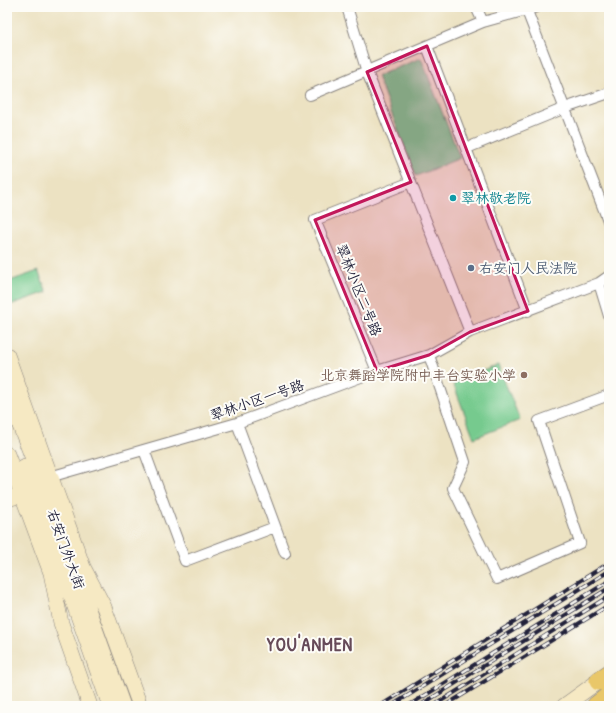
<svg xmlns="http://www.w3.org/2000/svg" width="616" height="713" font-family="'Patrick Hand','LXGW WenKai TC',sans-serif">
<rect width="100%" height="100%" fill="#fdfcf7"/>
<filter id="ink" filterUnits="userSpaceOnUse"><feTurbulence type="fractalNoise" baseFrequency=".025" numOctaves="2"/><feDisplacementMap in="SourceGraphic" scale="8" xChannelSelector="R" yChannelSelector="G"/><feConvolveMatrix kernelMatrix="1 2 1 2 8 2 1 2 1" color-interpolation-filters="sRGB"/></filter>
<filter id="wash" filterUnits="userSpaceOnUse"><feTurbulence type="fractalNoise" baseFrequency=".012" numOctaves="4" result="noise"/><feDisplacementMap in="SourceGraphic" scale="16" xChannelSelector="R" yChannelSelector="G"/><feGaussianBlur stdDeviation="0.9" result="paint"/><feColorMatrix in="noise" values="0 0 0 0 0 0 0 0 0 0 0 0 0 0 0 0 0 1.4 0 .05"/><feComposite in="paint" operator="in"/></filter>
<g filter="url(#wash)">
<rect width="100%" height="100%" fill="#ece2c2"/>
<path fill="#76ca8e" stroke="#4c7664" d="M421,58L460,158L416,176L377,76Z
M38,271L47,292L7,306V282Z
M498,365L520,420L474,438L453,383Z"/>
</g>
<g filter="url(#ink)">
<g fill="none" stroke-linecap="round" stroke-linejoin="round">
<defs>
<path id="street" d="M347,7L367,72L470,332
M476,7L483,22
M527,11L609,223
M427,46L528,311
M310,95L483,22L537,7
M467,148L565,108L609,93
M599,283L609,316
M429,355L465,462L453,488L497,579L580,543L539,421L609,395
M377,371L315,220L411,182
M237,423L285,553
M144,450L185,561L275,527
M46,478L237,423L377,371L429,355L470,332L599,283L609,276"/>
<path id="secondary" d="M7,355L83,567L104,607L140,706
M7,393L41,479L123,706
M7,454L51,573L61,623L90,706
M25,466L110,706
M7,499L30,493
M564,706L607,675"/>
<path id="highway" d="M599,681L609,674
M596,706L609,696"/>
</defs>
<use href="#street" stroke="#87827e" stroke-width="12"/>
<use href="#secondary" stroke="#87827e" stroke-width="16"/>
<use href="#highway" stroke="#87827e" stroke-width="20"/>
<use href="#street" stroke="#fff" stroke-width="10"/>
<use href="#secondary" stroke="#f6e9c3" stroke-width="15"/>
<use href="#highway" stroke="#e9c769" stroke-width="19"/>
<defs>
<path id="rail" d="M446,705L609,605
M380,706L609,563
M391,706L609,571
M408,706L609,581
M419,706L609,588
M433,706L609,596"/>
</defs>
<use href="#rail" stroke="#22223b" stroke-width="4"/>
<use href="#rail" stroke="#fdfcf7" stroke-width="2.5" stroke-dasharray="8" stroke-linecap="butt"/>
</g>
</g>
<path fill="#c2185b" fill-opacity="0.2" stroke="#c2185b" stroke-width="3" stroke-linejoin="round" d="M427,46L528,311L470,332L429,355L377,371L315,220L411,182L367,72Z"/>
<circle fill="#0f9aa8" stroke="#fdfcf7" stroke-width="1.5" cx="453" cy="198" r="4"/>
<circle fill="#5c6f8a" stroke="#fdfcf7" stroke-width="1.5" cx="471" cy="268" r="4"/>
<circle fill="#8d6e63" stroke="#fdfcf7" stroke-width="1.5" cx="524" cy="375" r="4"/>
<g text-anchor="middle" stroke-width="4" stroke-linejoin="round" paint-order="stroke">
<g font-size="14" fill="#0d838f" stroke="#fdfcf7" text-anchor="start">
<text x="461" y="203">翠林敬老院</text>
</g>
<g font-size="14" fill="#4e5e75" stroke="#fdfcf7" text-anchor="start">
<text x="479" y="273">右安门人民法院</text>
</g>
<g font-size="14" fill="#22223b" stroke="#fdfcf7">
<text transform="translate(359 290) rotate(68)" y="5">翠林小区二号路</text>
<text transform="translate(257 400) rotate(-19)" y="5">翠林小区一号路</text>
<text transform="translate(66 549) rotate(70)" y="5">右安门外大街</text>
</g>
<g font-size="14" fill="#785e54" stroke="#fdfcf7" text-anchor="end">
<text x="516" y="380">北京舞蹈学院附中丰台实验小学</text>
</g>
<g font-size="18" font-weight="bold" letter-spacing="1" fill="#664a58" stroke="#fdfcf7">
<text x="310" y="651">YOU'ANMEN</text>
</g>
</g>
<rect width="616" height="713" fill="none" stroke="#fdfcf7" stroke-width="24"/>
</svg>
